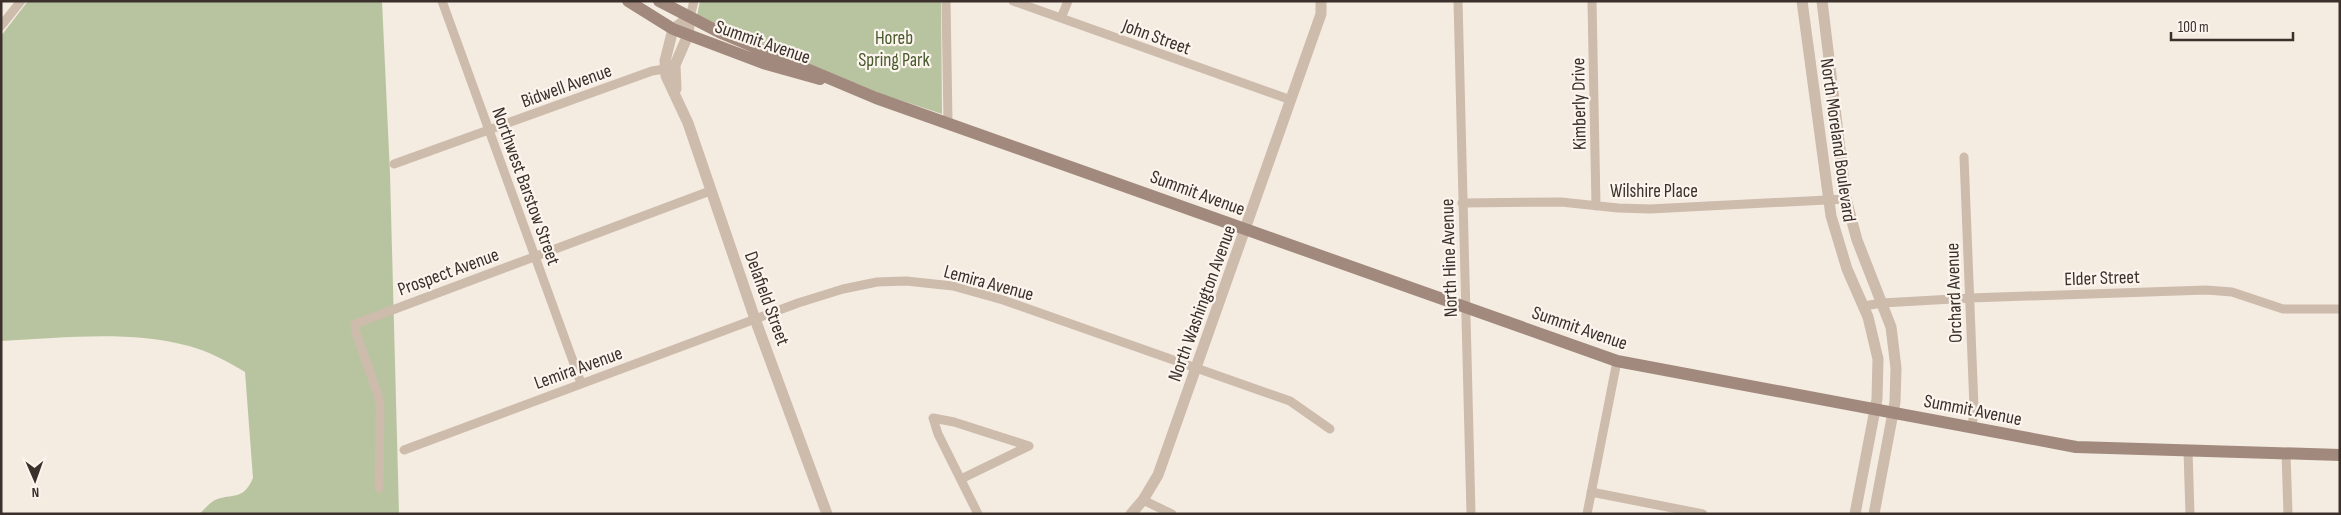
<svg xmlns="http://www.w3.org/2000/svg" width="2341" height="515" font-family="'Sofia Sans Condensed',sans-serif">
<rect width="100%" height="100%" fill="#f4ebe1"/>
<path fill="#b8c4a0" d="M28,1H382L390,174L399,514H199C204,510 209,503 215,500C233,493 243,501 253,478L245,372C229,362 208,351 189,346C128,330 63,338 1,341V36Z
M700,1H941L942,114L879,93L697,16Z"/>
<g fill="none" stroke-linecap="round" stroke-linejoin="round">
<path stroke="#cdbbac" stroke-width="9" d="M442,1L581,383
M946,1L948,123
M1013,1L1291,100
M1458,1L1471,514
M1592,1L1596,206
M690,17L694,1
M1061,18L1068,1
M1,26L21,1
M1964,157L1974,407L1972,428
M394,164L652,71L665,69
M1462,203L1561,202L1618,208L1650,209L1846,199
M1864,306L1882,303L1970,298L2206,290L2232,292L2283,309H2340
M404,450L798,303L843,289L877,282L906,281L953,286L1003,300L1290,401L1330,429
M2188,451L2190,514
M2286,453L2288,514
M961,479L1029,446
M379,488L380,407L378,395L356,333L355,324L710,191
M1591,492L1703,514
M1143,500L1172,514
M978,514L938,434L933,418L954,422L1029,446
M1587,514L1617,361"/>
<path stroke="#cdbbac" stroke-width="11" d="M1802,1L1831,216L1847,269L1868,317L1878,359L1877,399L1855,514
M1822,1L1846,199L1857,240L1891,327L1896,368L1895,402L1874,514
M690,17L673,29L665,61L666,76L688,123L755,319L827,514
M676,89L675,65L688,35L689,26
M1131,514L1143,500L1158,475L1321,14V1"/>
<path stroke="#a18a7d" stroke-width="12" d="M628,1L673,29L763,63L820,79
M659,1L719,32L876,98L1617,361L2076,447L2340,455"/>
</g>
<g text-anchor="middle" stroke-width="4.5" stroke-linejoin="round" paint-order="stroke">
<g font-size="19" fill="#3b302b" stroke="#fbf5ee">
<text transform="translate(1157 36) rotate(20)" y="7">John Street</text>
<text transform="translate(763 41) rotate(19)" y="7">Summit Avenue</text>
<text transform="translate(566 85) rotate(-20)" y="7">Bidwell Avenue</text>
<text transform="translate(1578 104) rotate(-91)" y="7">Kimberly Drive</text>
<text transform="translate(1839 140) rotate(82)" y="7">North Moreland Boulevard</text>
<text transform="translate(527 186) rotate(70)" y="7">Northwest Barstow Street</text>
<text x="1654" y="197">Wilshire Place</text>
<text transform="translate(1198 192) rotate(20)" y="7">Summit Avenue</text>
<text transform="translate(1448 258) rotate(-92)" y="7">North Hine Avenue</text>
<text transform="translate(448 271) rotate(-20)" y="7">Prospect Avenue</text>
<text transform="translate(2102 277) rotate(-2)" y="7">Elder Street</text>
<text transform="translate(989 282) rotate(15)" y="7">Lemira Avenue</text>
<text transform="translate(1953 293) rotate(-92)" y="7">Orchard Avenue</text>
<text transform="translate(768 298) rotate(70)" y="7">Delafield Street</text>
<text transform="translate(1201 303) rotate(-70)" y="7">North Washington Avenue</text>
<text transform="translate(1580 327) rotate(19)" y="7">Summit Avenue</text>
<text transform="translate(578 367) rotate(-20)" y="7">Lemira Avenue</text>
<text transform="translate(1973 409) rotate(11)" y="7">Summit Avenue</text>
</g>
<g font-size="19" fill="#4a5a2e" stroke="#fbf5ee">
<text x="894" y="44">Horeb<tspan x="894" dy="22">Spring Park</tspan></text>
</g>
</g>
<rect width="2341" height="515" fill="none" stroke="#3b302b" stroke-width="5"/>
<g transform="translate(35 480) rotate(178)" stroke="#fbf5ee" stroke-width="4" paint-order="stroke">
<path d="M0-4L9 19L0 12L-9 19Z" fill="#3b302b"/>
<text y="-8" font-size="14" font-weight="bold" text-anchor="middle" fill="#3b302b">N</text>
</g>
<path d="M2171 32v8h122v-8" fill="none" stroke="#3b302b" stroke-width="2.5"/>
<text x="2178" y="32" font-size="15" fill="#3b302b" stroke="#fbf5ee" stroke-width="4" paint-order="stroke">100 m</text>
</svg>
